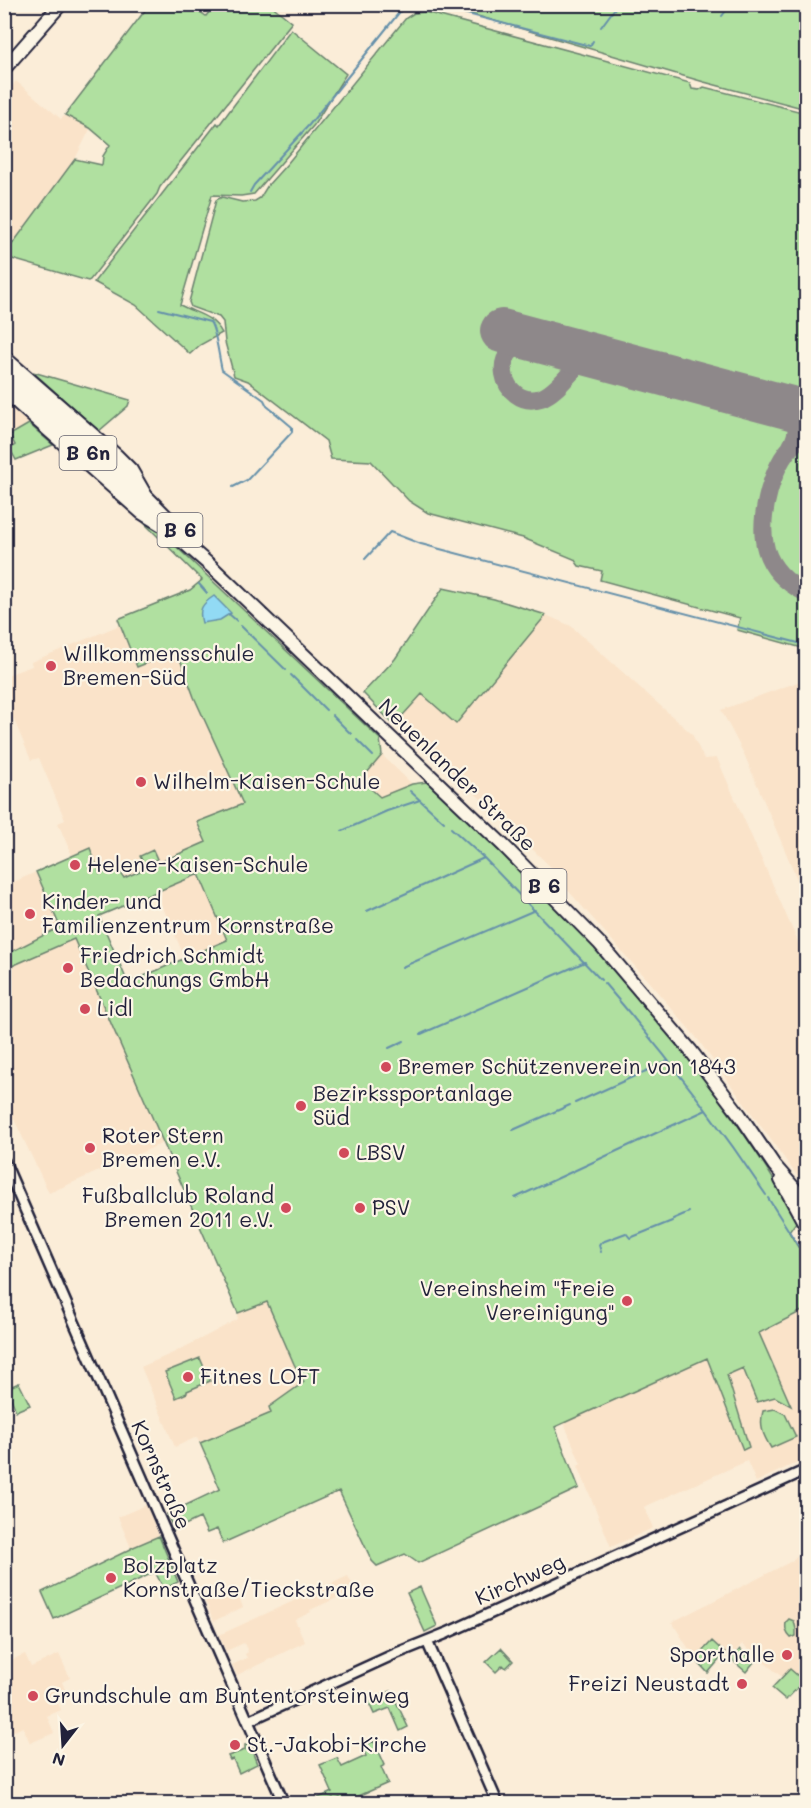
<svg xmlns="http://www.w3.org/2000/svg" width="811" height="1808" font-family="Mali,sans-serif">
<rect width="100%" height="100%" fill="#fbedd8"/>
<filter id="ink" filterUnits="userSpaceOnUse"><feTurbulence type="fractalNoise" baseFrequency=".0167" numOctaves="2"/><feDisplacementMap in="SourceGraphic" scale="12" xChannelSelector="R" yChannelSelector="G"/><feConvolveMatrix kernelMatrix="1 2 1 2 8 2 1 2 1" color-interpolation-filters="sRGB"/></filter>
<g filter="url(#ink)">
<path fill="#fae3c9" d="M16,81L61,119L65,115L90,129L75,159L62,179L5,254V95Z
M5,403L29,424L10,435L15,446L5,452Z
M546,615L571,626L692,734L704,759L717,758L806,960V1188L696,1037L648,981L558,879L556,872L500,818L497,819L484,806V802L434,755L431,758L394,725L422,694L456,724Z
M120,625L137,666L177,651L194,697L243,804L197,822L207,842L123,878L100,874L90,848L72,856L58,823L65,820L39,758L31,760L5,699L4,671L7,675L32,666L31,662Z
M806,679V900L744,754L721,710Z
M382,755L412,784L380,797L361,779Z
M36,872L60,927L5,955V886Z
M199,873L227,941L185,958L156,892Z
M74,938L163,1143L49,1193L5,1100V969Z
M267,1301L294,1364L304,1382L269,1407L272,1413L200,1443L197,1437L175,1447L141,1367L173,1353L212,1333L238,1319L237,1315L238,1313Z
M806,1309V1458L756,1482L747,1461L644,1507L653,1528L611,1547L578,1466L581,1464L564,1423L707,1358L714,1374L767,1352L758,1332Z
M146,1505L159,1536L131,1548L118,1517Z
M806,1545V1678L804,1681L790,1669L782,1677L742,1644L730,1658L712,1641L695,1659L672,1622L792,1561Z
M348,1576L355,1590L310,1610L311,1612L295,1620L305,1642L237,1675L232,1665L247,1658L245,1654L248,1652L244,1643L226,1651L219,1635Z
M234,1585L243,1607L214,1621L204,1599Z
M25,1654L31,1667L59,1654L70,1678L62,1682L67,1694L56,1699L61,1710L47,1716L54,1733L30,1743L23,1727L5,1735V1663Z"/>
<path fill="#b0e0a0" stroke="#69816e" stroke-width="1.5" fill-rule="evenodd" d="M150,4L190,5L206,16L215,5H271L292,22L160,187L157,194L90,280L88,281L5,257V254L75,159L102,165L103,156L110,145L90,128L65,115Z
M440,5H806V109L704,82Z
M425,12L690,83L692,89L699,90L704,87L806,113V649L737,630L740,618L600,580L602,571L579,566L574,559L523,538L428,513L409,501L371,461L331,459L326,441L248,381L234,376L225,342L223,322L219,317L191,307L189,302L216,200L222,197L242,202L255,201L260,198L268,185L287,164L406,18L414,13Z
M291,29L346,74L314,125L254,194L241,196L212,195L180,305C197,314 212,315 222,333L200,345L190,354L136,305L94,282L217,123L219,125Z
M33,372L130,400L128,406L99,431Z
M29,424L53,445L16,460L10,449L15,445L10,435Z
M148,520L380,739L382,755L361,780L380,797L412,784L427,782C465,818 504,854 542,892C596,946 646,1005 694,1066C732,1116 768,1165 797,1221L789,1232L798,1247L803,1248L806,1253V1309L759,1333L791,1406L775,1397L757,1402L743,1368L727,1375L749,1447L743,1450L707,1358L555,1427L579,1488L418,1563L405,1554L377,1566L372,1561L339,1491L223,1543L217,1529L207,1533L200,1518L174,1530L167,1514L220,1489L200,1443L271,1413L269,1407L304,1382L294,1364L267,1302L238,1313L74,939L5,969V955L60,927L36,872L90,848L100,874L118,867L124,878L206,842L197,822L243,804L194,697L177,651L137,667L118,619L190,590L202,580L142,521ZM199,874L227,940L128,983L99,916Z
M443,588L494,599L546,615L456,724L422,694L394,725L363,693L395,659Z
M153,850L157,859L144,865L140,856Z
M200,1358L210,1381L187,1391V1393L176,1398L165,1372Z
M19,1383L30,1405L16,1411L7,1388Z
M775,1409L785,1414L796,1437L771,1448C763,1435 759,1426 763,1411Z
M159,1536L178,1582L164,1589L155,1572L54,1619L42,1592L131,1549V1548Z
M420,1587L437,1626L425,1632L407,1593Z
M789,1619L794,1621L796,1629V1636L791,1638C786,1633 785,1629 786,1622Z
M712,1641L725,1653L708,1673L695,1659Z
M501,1648L513,1661L506,1668L503,1665L496,1672L486,1662Z
M740,1649L754,1662L746,1672L731,1659Z
M790,1669L804,1681L786,1700L772,1688Z
M391,1691L408,1727L400,1731L390,1708L374,1714L368,1701Z
M374,1741L385,1765L381,1767L388,1783L343,1803L340,1798L334,1800L333,1798L321,1803L318,1798L332,1792L320,1765L337,1758L342,1767L366,1756L362,1746Z
M245,1745L250,1746L257,1764L239,1773L233,1759L230,1760L228,1756L245,1750Z"/>
<path fill="#92daf4" stroke="#6590aa" stroke-width="1.5" d="M214,596L231,613L220,620L202,623C198,609 202,604 214,596Z"/>
<g fill="none" stroke-linecap="round" stroke-linejoin="round">
<path stroke="#6590aa" stroke-width="2" d="M429,4L590,46L593,41
M722,16L731,4
M601,27L618,4
M805,54L806,52
M250,192L254,185L309,125L402,9L408,4
M159,309L210,322C216,329 219,359 222,370L264,400L267,406L292,427V432L247,480L233,487
M365,559L390,532L421,544L806,645
M199,584L207,593
M229,614L237,621
M241,626L286,670
M291,675L326,710
M332,715L351,734
M357,740L373,756
M410,791L444,822
M451,828L484,858L601,980
M342,831L387,811L420,800
M367,911L484,858
M402,967L535,910
M604,983C663,1051 716,1120 766,1195
M421,1034L585,962
M389,1048L404,1041
M575,1103L668,1061
M513,1130L570,1105
M515,1198L706,1110
M768,1198L806,1258
M673,1219L689,1212
M602,1242L626,1233L630,1238L672,1221
M600,1243L599,1245L601,1252"/>
<path stroke="#8e888a" stroke-width="18" d="M542,342C481,339 502,411 541,398C558,392 569,371 584,361L590,359L609,360
M727,391C735,392 743,393 751,393C757,393 764,392 770,393C795,397 803,427 791,446
M806,434C785,448 776,467 769,491C757,535 761,570 806,593"/>
<path stroke="#8e888a" stroke-width="44" d="M502,331L806,412"/>
<defs>
<path id="tertiary" d="M4,1161L284,1804
M427,1641L498,1804
M248,1721L397,1653L447,1633L806,1470"/>
<path id="primary" d="M4,69L61,4
M4,357L116,455L131,470L146,496L184,534
M4,391L142,513L168,529L212,567L504,846L600,944L691,1051L740,1115L774,1165L794,1188L806,1207
M781,1180L806,1226"/>
<path id="trunk" d="M4,368L115,465L146,496
M4,380L110,473L168,529"/>
</defs>
<use href="#tertiary" stroke="#22223b" stroke-width="14"/>
<use href="#primary" stroke="#22223b" stroke-width="16"/>
<use href="#trunk" stroke="#22223b" stroke-width="16"/>
<use href="#tertiary" stroke="#fcf5e5" stroke-width="9"/>
<use href="#primary" stroke="#fcf5e5" stroke-width="12"/>
<use href="#trunk" stroke="#fcf5e5" stroke-width="12"/>
</g>
</g>
<g fill="#d1495b" stroke="#fcf5e5" stroke-width="2">
<circle cx="51" cy="666" r="6"/>
<circle cx="141" cy="782" r="6"/>
<circle cx="75" cy="865" r="6"/>
<circle cx="30" cy="914" r="6"/>
<circle cx="68" cy="968" r="6"/>
<circle cx="85" cy="1009" r="6"/>
<circle cx="386" cy="1067" r="6"/>
<circle cx="301" cy="1106" r="6"/>
<circle cx="90" cy="1148" r="6"/>
<circle cx="344" cy="1153" r="6"/>
<circle cx="286" cy="1208" r="6"/>
<circle cx="360" cy="1208" r="6"/>
<circle cx="627" cy="1301" r="6"/>
<circle cx="188" cy="1377" r="6"/>
<circle cx="111" cy="1578" r="6"/>
<circle cx="787" cy="1655" r="6"/>
<circle cx="742" cy="1684" r="6"/>
<circle cx="33" cy="1696" r="6"/>
<circle cx="235" cy="1745" r="6"/>
</g>
<g text-anchor="middle" stroke-width="4.5" stroke-linejoin="round" paint-order="stroke">
<g fill="#fcf5e5" stroke="#63616e" stroke-width="1.5">
<rect x="59.5" y="436" width="57" height="34" rx="4.5"/>
<rect x="157.5" y="513" width="45" height="34" rx="4.5"/>
<rect x="521.5" y="869" width="45" height="34" rx="4.5"/>
</g>
<g font-size="20" font-weight="bold" fill="#22223b">
<text x="88" y="460">B 6n</text>
<text x="180" y="537">B 6</text>
<text x="544" y="893">B 6</text>
</g>
<g font-size="21" fill="#22223b" stroke="#fcf5e5" text-anchor="start">
<text x="63" y="661">Willkommensschule<tspan x="63" dy="24">Bremen-Süd</tspan></text>
<text x="153" y="789">Wilhelm-Kaisen-Schule</text>
<text x="87" y="872">Helene-Kaisen-Schule</text>
<text x="42" y="909">Kinder- und<tspan x="42" dy="24">Familienzentrum Kornstraße</tspan></text>
<text x="80" y="963">Friedrich Schmidt<tspan x="80" dy="24">Bedachungs GmbH</tspan></text>
<text x="97" y="1016">Lidl</text>
<text x="398" y="1074">Bremer Schützenverein von 1843</text>
<text x="313" y="1101">Bezirkssportanlage<tspan x="313" dy="24">Süd</tspan></text>
<text x="102" y="1143">Roter Stern<tspan x="102" dy="24">Bremen e.V.</tspan></text>
<text x="356" y="1160">LBSV</text>
<text x="274" y="1203" text-anchor="end">Fußballclub Roland<tspan x="274" dy="24">Bremen 2011 e.V.</tspan></text>
<text x="372" y="1215">PSV</text>
<text x="615" y="1296" text-anchor="end">Vereinsheim "Freie<tspan x="615" dy="24">Vereinigung"</tspan></text>
<text x="200" y="1384">Fitnes LOFT</text>
<text x="123" y="1573">Bolzplatz<tspan x="123" dy="24">Kornstraße/Tieckstraße</tspan></text>
<text x="775" y="1662" text-anchor="end">Sporthalle</text>
<text x="730" y="1691" text-anchor="end">Freizi Neustadt</text>
<text x="45" y="1703">Grundschule am Buntentorsteinweg</text>
<text x="247" y="1752">St.-Jakobi-Kirche</text>
</g>
<g font-size="21" fill="#22223b" stroke="#fcf5e5">
<text transform="translate(457 775) rotate(44)" y="7">Neuenlander Straße</text>
<text transform="translate(161 1475) rotate(66)" y="7">Kornstraße</text>
<text transform="translate(520 1580) rotate(-24)" y="7">Kirchweg</text>
</g>
</g>
<rect width="811" height="1808" fill="none" stroke="#fcf5e5" stroke-width="24"/>
<rect x="12" y="12" width="787" height="1784" fill="none" stroke="#22223b" stroke-width="2" filter="url(#ink)"/>
<g transform="translate(63 1745) rotate(197)" stroke="#fcf5e5" stroke-width="4.5" paint-order="stroke">
<path d="M0-4.5L10 22L0 15L-10 22Z" fill="#22223b"/>
<text y="-9" font-size="16" font-weight="bold" text-anchor="middle" fill="#22223b">N</text>
</g>
</svg>
